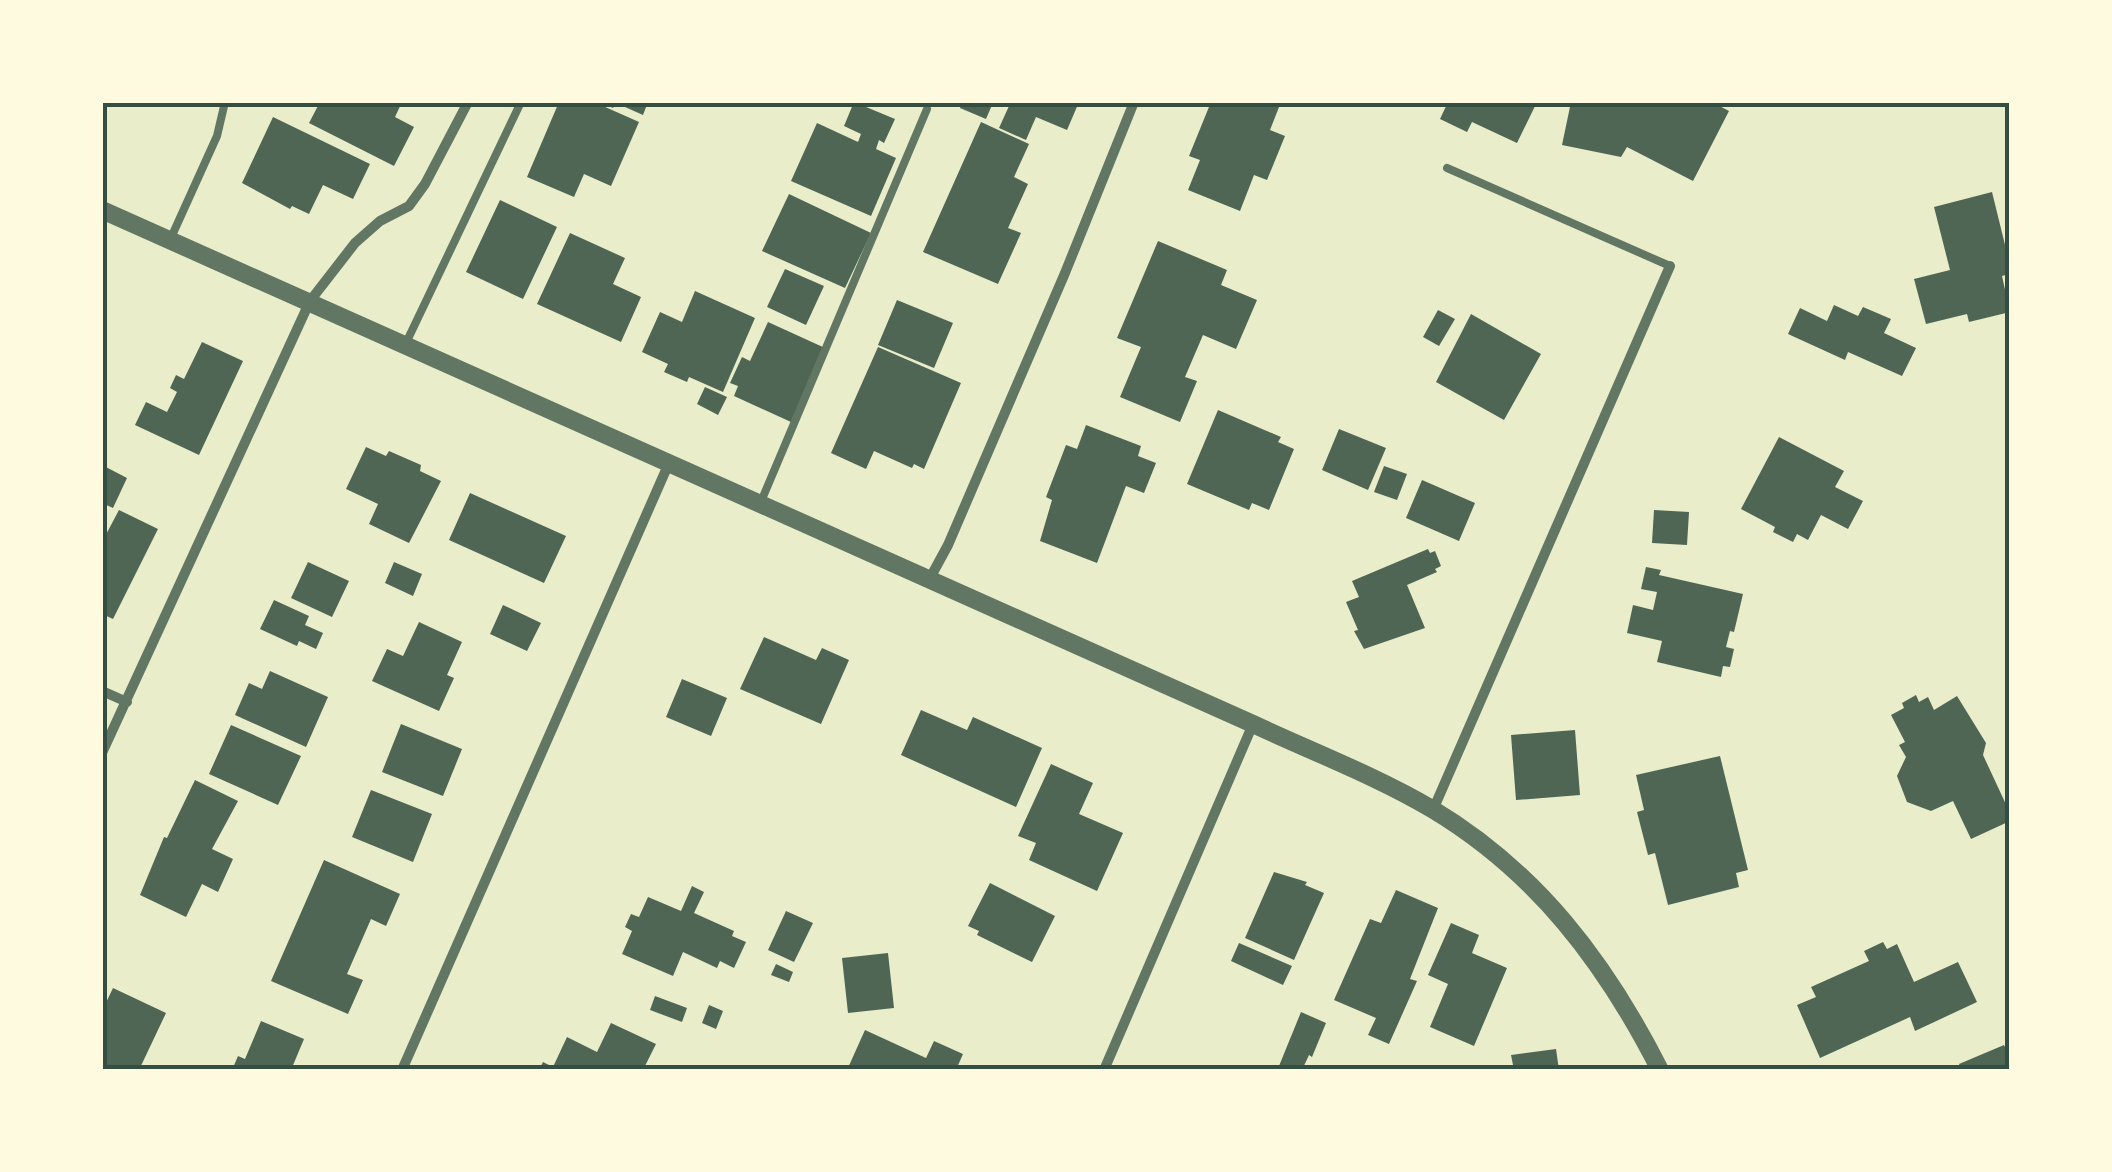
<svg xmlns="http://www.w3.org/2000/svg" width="2112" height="1172" font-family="Arial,sans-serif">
<rect width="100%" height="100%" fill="#e9edc9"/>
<path fill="#4f6655" d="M320,102H402L395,117L414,127L394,166L309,123Z
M559,102H594L639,122L611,186L584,174L574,197L527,177Z
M601,102H648L643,115L616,103L613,108Z
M854,102L895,119L884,143L879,140L876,149L896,158L871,216L791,181L817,123L858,142L861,134L844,126Z
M962,102H986L992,105L986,119L960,108Z
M1002,102H1079L1067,130L1036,117L1026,140L999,128L1009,106Z
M1211,102H1281L1270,130L1285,136L1267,180L1254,175L1240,211L1188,190L1200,160L1189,156Z
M1448,102H1537L1517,143L1472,122L1467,132L1440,119Z
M1571,102H1712L1729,111L1693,181L1627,147L1621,157L1562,145Z
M273,117L370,164L353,199L323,185L309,214L292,206L290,209L242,183Z
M981,122L1029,144L1014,177L1028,184L1008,228L1021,233L998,284L923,252Z
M1992,192L2008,257L2005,258L2009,274L2002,276L2010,312L1969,322L1967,314L1926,324L1914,279L1950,270L1934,207Z
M789,194L871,233L845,288L762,251Z
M500,200L557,227L523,299L466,272Z
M570,233L625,258L613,284L641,297L621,342L537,304Z
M1158,241L1227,270L1221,285L1257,300L1236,349L1203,335L1185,377L1197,381L1180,422L1120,397L1141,347L1117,338Z
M785,269L824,286L806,325L767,307Z
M695,291L755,318L723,392L689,377L687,382L664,372L668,364L642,352L660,312L682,322Z
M897,300L953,323L934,368L878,345Z
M1834,305L1858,316L1863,307L1891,319L1884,333L1916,348L1902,376L1848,352L1845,360L1788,334L1800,308L1827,321Z
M1438,310L1455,319L1439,346L1423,337Z
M1471,314L1541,354L1504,420L1436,382Z
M768,322L825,348L791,422L734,396L738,386L730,383L742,357L750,361Z
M202,342L243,361L199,455L135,425L146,402L167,412L177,392L170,388L176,375L184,379Z
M878,347L961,383L924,469L914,464L912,468L874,451L866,469L831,453Z
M705,387L727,397L718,415L697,404Z
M1218,410L1281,437L1278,442L1294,449L1269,510L1252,503L1249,510L1187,484Z
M1086,425L1141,446L1138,456L1156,463L1144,493L1126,486L1097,563L1040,541L1052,500L1046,497L1066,445L1077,449Z
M1339,429L1386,448L1368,490L1322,470Z
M1779,437L1844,471L1835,487L1863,501L1848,529L1821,515L1808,540L1797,534L1793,542L1773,532L1775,527L1741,509Z
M366,447L386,456L389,451L421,465L420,471L441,481L409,543L369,524L378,504L346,489Z
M102,465L127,478L113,508L102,503Z
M1384,466L1407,474L1397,500L1374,492Z
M1422,480L1475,503L1459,541L1406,518Z
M470,493L566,536L544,583L449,540Z
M119,510L158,529L113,619L102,614V542Z
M1654,510L1689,512L1687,545L1652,543Z
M1428,549L1430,553L1435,551L1441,566L1435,569L1437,572L1407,585L1425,628L1364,649L1354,631L1358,630L1346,602L1359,597L1352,581Z
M308,562L349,581L332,617L291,598Z
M394,562L422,574L413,596L385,583Z
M1646,567L1661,570L1659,575L1743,594L1734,632L1730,631L1726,647L1734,649L1730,667L1723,666L1721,677L1657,662L1662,641L1627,633L1633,605L1653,610L1657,592L1641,589Z
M274,600L309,616L305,625L323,633L316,649L299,641L297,646L260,629Z
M503,605L541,623L527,651L490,634Z
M419,622L462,642L447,675L454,678L439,711L372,681L387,649L403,656Z
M764,637L816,660L822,648L849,660L821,724L740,689Z
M270,671L328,697L306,747L235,715L249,683L262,689Z
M682,679L727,698L711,736L666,717Z
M1916,695L1919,702L1928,697L1934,710L1957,696L1986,743L1983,755L2010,813V821L1971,839L1953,801L1931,811L1907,802L1897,776L1906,757L1899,745L1905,742L1891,715L1904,708L1902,703Z
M921,710L967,730L973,717L1042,748L1016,807L901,755Z
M401,724L462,749L443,796L382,772Z
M231,725L301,756L278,805L209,774Z
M1575,730L1580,795L1516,800L1511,735Z
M1720,756L1748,870L1736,873L1739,887L1668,905L1655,853L1648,855L1637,812L1644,810L1636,775Z
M1051,764L1093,783L1079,814L1123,833L1097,891L1029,860L1036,843L1018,836Z
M195,780L238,801L212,849L233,859L218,892L202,884L186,917L140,895L164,837L167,838Z
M371,790L432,814L413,862L352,837Z
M324,860L400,894L386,926L371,919L347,974L363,980L348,1014L271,981Z
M1274,872L1307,882L1305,885L1324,893L1294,960L1245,938Z
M990,883L1055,916L1032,962L977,935L979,931L968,926Z
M692,886L704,892L694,913L734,931L732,936L746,942L734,968L720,961L717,968L683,952L673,976L622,954L632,931L625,927L631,914L639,917L648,897L681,911Z
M1396,890L1438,908L1410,979L1417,981L1389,1044L1368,1035L1376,1018L1334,1000L1370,919L1381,923Z
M786,911L813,923L794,962L768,950Z
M1451,923L1479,935L1472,953L1507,968L1474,1046L1430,1027L1448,984L1428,975Z
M1883,942L1887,949L1897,944L1914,982L1958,962L1977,1002L1915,1031L1910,1017L1820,1058L1797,1005L1816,997L1811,987L1869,961L1864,951Z
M1239,943L1292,966L1283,985L1231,961Z
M888,953L894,1008L848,1013L842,958Z
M776,964L793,972L789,982L771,975Z
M113,988L166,1013L139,1070H102V1011Z
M655,996L687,1008L682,1022L650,1010Z
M709,1005L723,1011L716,1029L702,1023Z
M1301,1012L1326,1023L1312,1057L1309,1055L1302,1070H1286L1279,1066Z
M261,1021L304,1039L291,1070H232L238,1056L245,1059Z
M611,1023L656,1044L643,1070H539L543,1062L553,1067L567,1037L597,1052Z
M865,1030L926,1058L934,1041L963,1054L956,1070H847Z
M2004,1045L2010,1057V1070H1961L1959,1064Z
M1556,1049L1559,1070H1514L1511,1055Z"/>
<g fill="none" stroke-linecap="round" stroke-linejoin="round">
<path stroke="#617663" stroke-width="8" d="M1447,168L1670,266
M170,240L217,136L225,102
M406,343L521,102
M760,504L927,109"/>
<path stroke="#617663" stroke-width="10" d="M929,580L948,545L1065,273L1134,102
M102,691L127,702
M102,753L310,301L355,243L380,221L409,206L425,184L468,102
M1433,810L1670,266
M402,1070L669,463
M1104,1070L1253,724"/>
<path stroke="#617663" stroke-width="18" d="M102,210L1253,724C1313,752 1376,776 1432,809C1537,872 1605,962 1660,1070"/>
</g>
<rect width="2112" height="1172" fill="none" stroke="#fefae0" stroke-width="210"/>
<rect x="105" y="105" width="1902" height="962" fill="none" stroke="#344e41" stroke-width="4"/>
</svg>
